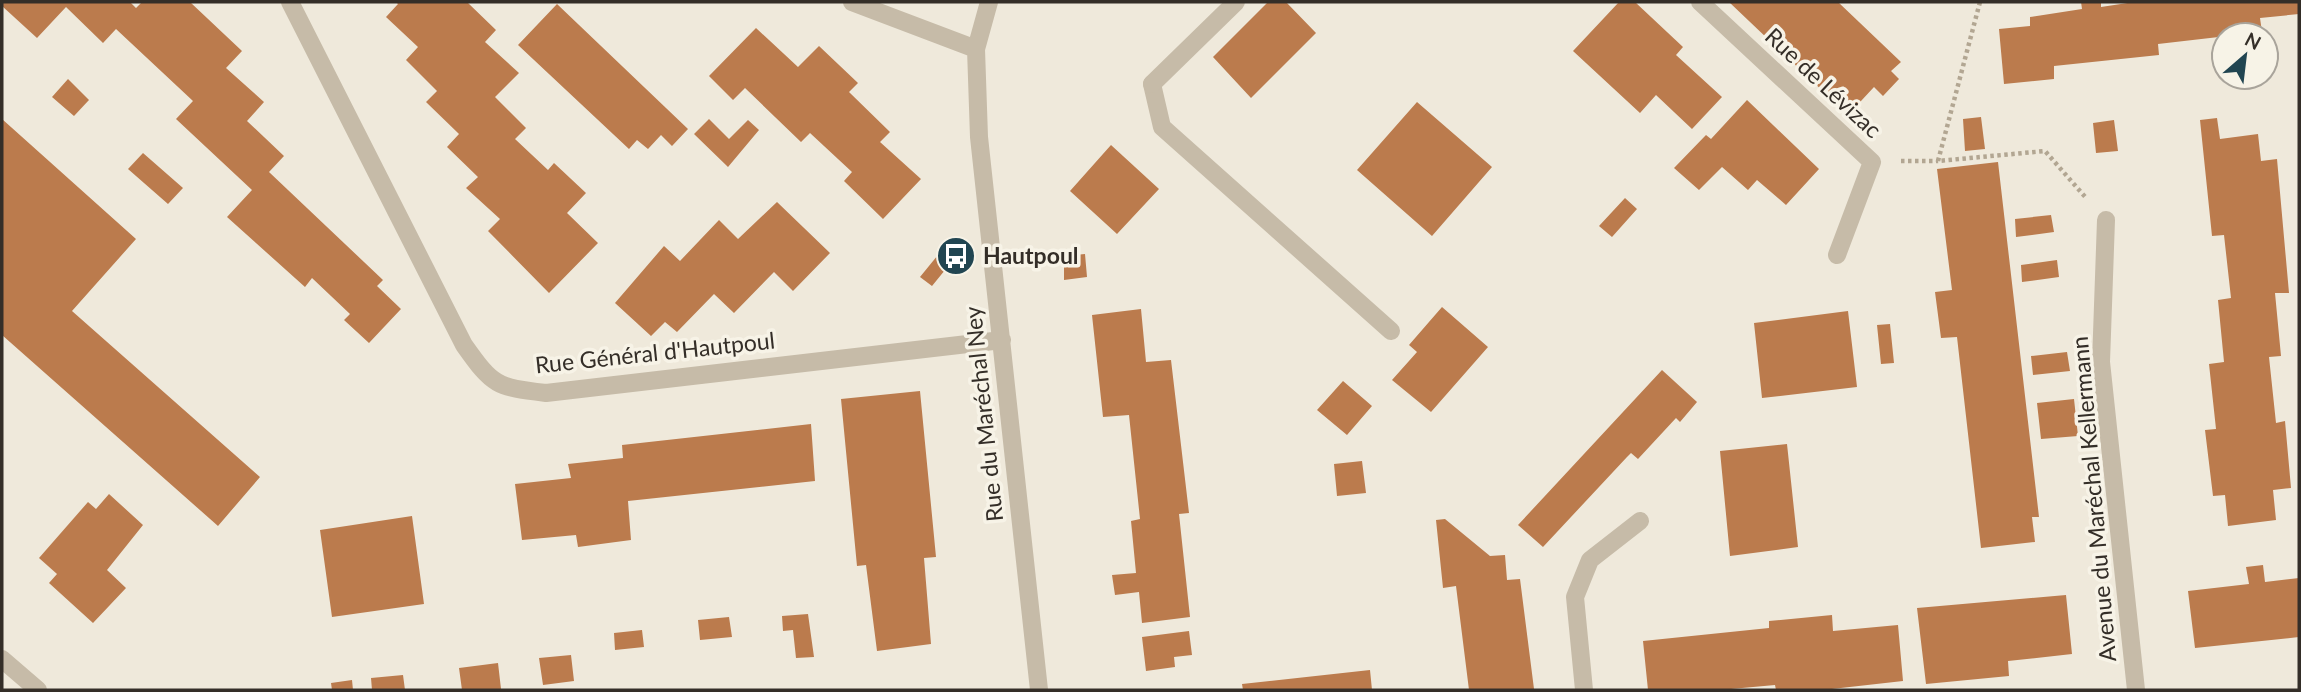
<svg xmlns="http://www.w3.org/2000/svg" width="2301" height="692" font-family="Lato,sans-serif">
<rect width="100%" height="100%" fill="#efe9db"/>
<path fill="#bb7b4d" d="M2,2H130L136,8L142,2H190L242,51L226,68L264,102L247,121L284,156L269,172L383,280L377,286L401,309L369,343L344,320L350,314L312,278L305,287L227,217L252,190L176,119L193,101L116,29L103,43L66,7L37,38L2,6Z
M396,2H467L496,30L485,42L519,73L495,97L526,128L515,139L548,170L554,163L586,193L567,213L598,243L549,293L488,231L500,219L466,188L478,177L447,147L459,134L426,102L437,91L406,60L418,47L386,17L398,4Z
M1268,2H1286L1316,33L1251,98L1213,57Z
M1619,2H1635L1683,47L1676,55L1722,97L1692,129L1656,95L1640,113L1573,51Z
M1729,2H1838L1901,62L1891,71L1899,79L1883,96L1874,87L1848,115Z
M2081,2H2101V7L2134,2H2299V14L2260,18L2262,32L2158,44L2159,55L2054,66V79L2004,84L1999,29L2030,26V17L2082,9Z
M557,4L688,129L672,146L661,135L648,149L637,140L629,149L518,45Z
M756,28L798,67L819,46L858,83L849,92L890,132L880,142L921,179L883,219L844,181L852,172L810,133L801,142L745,88L733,100L709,76Z
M68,79L89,100L74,116L52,97Z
M1747,100L1819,169L1786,205L1757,180L1748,190L1722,167L1699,190L1674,168L1706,135L1711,139Z
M1417,102L1492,167L1432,236L1357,170Z
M1981,117L1985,149L1965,151L1963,119Z
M2217,118L2220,139L2258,134L2261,161L2277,159L2289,293H2275L2281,356L2269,357L2276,423L2285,421L2291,488L2273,490L2276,520L2228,526L2225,495L2213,496L2205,430L2216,429L2209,364L2224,362L2218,300L2231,298L2224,235L2212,236L2200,120Z
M2,119L136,239L72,311L260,477L218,526L2,335Z
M709,119L729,139L748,120L759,130L728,167L694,134Z
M2114,120L2118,151L2096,153L2093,123Z
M1111,145L1159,189L1117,234L1070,191Z
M143,153L183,188L168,204L128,169Z
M1998,162L2039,517H2032L2035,542L1981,548L1957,337L1941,338L1935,292L1952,290L1937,169Z
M1625,198L1637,209L1612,237L1599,226Z
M777,202L830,253L793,291L774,272L734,313L714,294L677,332L665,322L651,336L615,303L664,246L680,261L719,220L738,239Z
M2051,215L2054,232L2016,237L2015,219Z
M942,250L954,259L932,286L920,277Z
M1085,254L1087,277L1064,280V256Z
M2057,260L2059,277L2022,282L2021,265Z
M1442,307L1488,347L1431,412L1392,380L1417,352L1409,345Z
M1141,309L1146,362L1171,360L1189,513L1179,514L1190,617L1142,623L1139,592L1115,595L1112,575L1136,573L1131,521L1140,519L1129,415L1103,417L1092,315Z
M1848,311L1857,387L1762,398L1754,323Z
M1890,324L1894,363L1881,364L1877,325Z
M2067,352L2070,371L2033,375L2031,356Z
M1662,370L1697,402L1680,422L1676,418L1638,459L1631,453L1627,457L1543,547L1518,525Z
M1343,381L1372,406L1347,435L1317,410Z
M920,391L936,557L924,558L931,644L877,651L866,565L857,566L841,399Z
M2074,399L2078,436L2041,439L2037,403Z
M811,424L815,481L628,501L631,540L578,547L576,535L522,540L515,484L571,478L568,464L623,458L622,445Z
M1787,444L1798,547L1730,556L1720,451Z
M1362,461L1366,493L1337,496L1334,464Z
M109,494L143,525L107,570L126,588L93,623L49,583L57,574L39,558L88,502L96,509Z
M412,516L424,604L332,617L320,530Z
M1445,519L1490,556L1505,555L1507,580L1520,579L1534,689L1469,690L1456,586L1443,588L1436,520Z
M2263,565L2265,582L2299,578V637L2195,648L2188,591L2249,584L2246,567Z
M2066,595L2072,654L2008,661L2009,676L1926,684L1917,608Z
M808,614L814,657L796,658L793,630L783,631L782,616Z
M1832,615L1833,631L1898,625L1903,681L1823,690H1776L1775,685L1720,690H1648L1643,641L1769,628V621Z
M729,617L732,637L700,640L698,620Z
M642,630L644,647L615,650L614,633Z
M1189,631L1192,655L1174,657L1175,667L1146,671L1142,637Z
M571,655L574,681L543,685L539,658Z
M498,663L501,689L462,690L459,668Z
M1370,670L1372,690H1243L1242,684Z
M403,675L405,690H372L371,678Z
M352,680L353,690H332L331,683Z"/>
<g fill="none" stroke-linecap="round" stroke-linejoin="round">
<path stroke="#b2a692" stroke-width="4.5" stroke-dasharray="3.5 3.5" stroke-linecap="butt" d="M1980,2L1938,161L2045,151L2087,199
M1901,161H1938"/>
<path stroke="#c6bba8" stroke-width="18" d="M1152,84L1162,127L1391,331"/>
<path stroke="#c6bba8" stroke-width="18" d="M290,2L464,345C493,386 496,387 546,393L1002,340
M852,2L976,49
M989,2L976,49L979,137L1039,690
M1700,2L1872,162L1837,255
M1152,84L1236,2
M2106,220L2101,362L2136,690
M2,659L38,690
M1584,690L1575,597L1590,560L1640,521"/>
</g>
<defs>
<symbol id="bus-disc" viewBox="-11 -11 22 22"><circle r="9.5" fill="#214551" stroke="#f7f3e7"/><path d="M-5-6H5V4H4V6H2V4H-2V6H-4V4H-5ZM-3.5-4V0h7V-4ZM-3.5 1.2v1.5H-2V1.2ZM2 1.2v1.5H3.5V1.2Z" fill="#fff"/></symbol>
</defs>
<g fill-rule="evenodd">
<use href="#bus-disc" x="934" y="234" width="44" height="44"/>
</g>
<g text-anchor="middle" stroke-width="7" stroke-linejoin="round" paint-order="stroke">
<g font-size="23" fill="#342e28" stroke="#f7f3e7">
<text transform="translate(1823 83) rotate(43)" y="8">Rue de Lévizac</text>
<text transform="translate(655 353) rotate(-6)" y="8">Rue Général d'Hautpoul</text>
<text transform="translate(984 414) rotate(-96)" y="8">Rue du Maréchal Ney</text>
<text transform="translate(2094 499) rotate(-95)" y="8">Avenue du Maréchal Kellermann</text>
</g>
<g font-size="23" font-weight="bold" fill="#342e28" stroke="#f7f3e7" text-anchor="start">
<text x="983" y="264">Hautpoul</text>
</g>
</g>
<rect width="2301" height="692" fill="none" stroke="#342e28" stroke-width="7"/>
<g transform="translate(2245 56) rotate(28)"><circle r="33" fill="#f7f3e7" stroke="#a9a49b" stroke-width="2"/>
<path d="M0-5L12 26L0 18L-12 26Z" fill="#214551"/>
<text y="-10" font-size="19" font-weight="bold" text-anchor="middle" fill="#342e28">N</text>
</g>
</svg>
